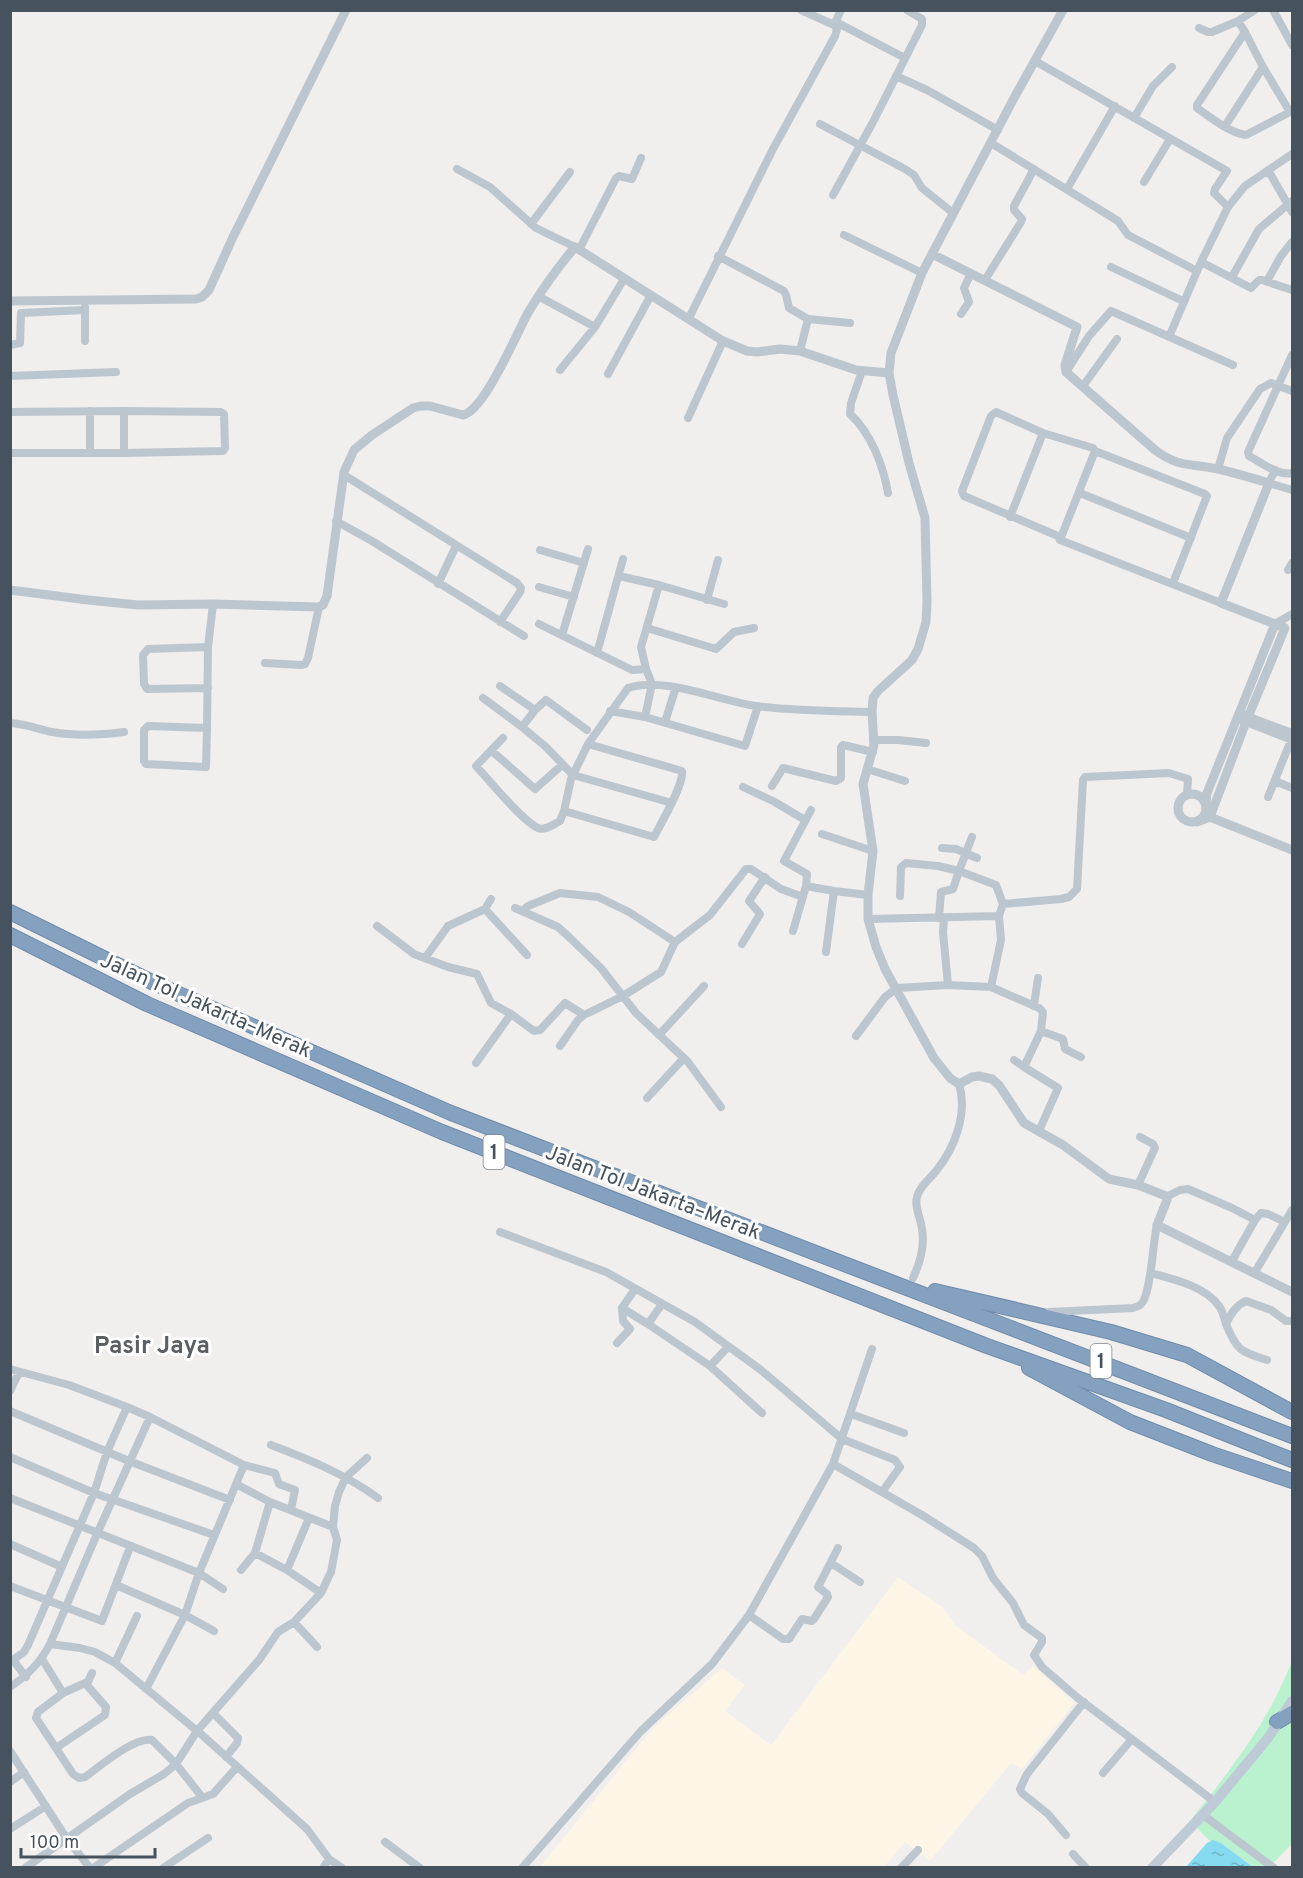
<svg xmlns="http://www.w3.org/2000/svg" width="1303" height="1878" font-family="Overpass,sans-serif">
<defs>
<pattern id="water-ripples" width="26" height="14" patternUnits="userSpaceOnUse" patternTransform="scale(1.5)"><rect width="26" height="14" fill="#85daf0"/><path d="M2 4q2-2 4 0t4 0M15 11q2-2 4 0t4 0" fill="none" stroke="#6fb3c6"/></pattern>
</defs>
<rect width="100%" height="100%" fill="#f1eeee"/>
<path fill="#fdf6e7" d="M898,1577L943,1608L955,1625L1023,1675L1033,1666L1074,1703L1022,1769L1011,1763L930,1861L905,1842L884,1867L539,1868L654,1727L722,1668L745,1685L725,1711L771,1745Z"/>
<path fill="#baf1cf" d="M1292,1661V1844L1269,1867H1253L1221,1843L1210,1841L1190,1821C1231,1769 1268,1723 1292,1661Z"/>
<path fill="url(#water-ripples)" d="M1213,1840L1221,1843L1253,1867H1186L1207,1843Z"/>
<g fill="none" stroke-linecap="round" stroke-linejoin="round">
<defs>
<path id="motorway" d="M10,912L156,984L451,1113L1292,1436
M10,935L147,1004L442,1132L987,1346L1166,1410L1292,1460
M935,1291L1111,1332L1187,1355L1292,1412
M1029,1368L1130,1422L1212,1454L1292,1481
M1277,1722L1292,1713"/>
</defs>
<use href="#motorway" stroke="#6f8cab" stroke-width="16"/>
<path stroke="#bcc6ce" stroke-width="8" d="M801,10L834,25
M1273,10L1292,45
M836,22L905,58
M1199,28L1208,32H1212L1238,21
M1245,32L1263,67L1290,112L1246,135C1230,133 1211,118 1197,108V105L1245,32L1238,21L1255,10
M1035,61L1227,171L1215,189L1214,193L1228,207
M896,76L927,90L998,130
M1134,118L1153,86L1172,67
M820,124L905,169L914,175L922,188L953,213
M1225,126L1263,67
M991,143L1110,216L1118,221L1128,235L1197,271
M457,169L490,187L536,228L575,247
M1268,170L1292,212
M1144,182L1170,139
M1067,189L1115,106
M833,195L873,122L922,25V19L907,10
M531,224L570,172
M844,235L922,273
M579,250L616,178L619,176L632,179L641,158
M718,256L784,291L786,295L789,308L808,319L850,323
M1201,262L1251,288L1259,280H1262L1292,290
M1111,267L1183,301
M1232,277L1259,229L1292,201
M985,280L1021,222L1022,219L1014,210V206L1034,169
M1267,281L1281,256L1292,242
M538,296L595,327L624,279
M85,307V341
M961,314L969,302L964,288L971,273
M689,318L773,149L835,36L837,29L834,25L841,10
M1169,337L1201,262L1228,207L1245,186L1292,154
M10,345L20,343L21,313L85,310
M800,351L808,319
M1292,355L1248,452L1249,456C1262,463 1278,476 1292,473
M560,370L595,327
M862,371L851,403L850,414C871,433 883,465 888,493
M1066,372L1089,336L1111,311L1233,365
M608,374L651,295
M10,376L116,372
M1083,386L1117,339
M90,411V453
M10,412L124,411
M688,418L723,341
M1095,451L1205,494L1207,496L1173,583
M10,453H124V411L221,412L224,414L225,448L223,451L124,453
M1218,469L1227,438L1260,389L1271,383L1292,391
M1275,470L1269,483L1292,490
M344,475L517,583L521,588L520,592L500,622
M1080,493L1191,538
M1010,517L1043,433
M336,521L372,541L524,636
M1060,540L1095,451L1093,448L1043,433L996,412L991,416L962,491L964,496L1058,536L1060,540L1221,603
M540,550L584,563
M1288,570L1292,563
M619,576L659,585L724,604
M438,584L456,546
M659,585L641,647L646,669L652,684L645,717L745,746L758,706
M539,587L574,597
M707,600L718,560
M539,624L632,670L646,669
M1275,624L1292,614
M647,628L716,649L734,632L754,628
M562,635L588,549
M597,653L623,559
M265,663L302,665L305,664L308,658L319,607
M500,686L535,710
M208,688L147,689L144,684L143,655L148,649L208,647
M483,698L522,727
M610,711L645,717
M1244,715L1292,733
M1241,720L1292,740
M665,722L676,687
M10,723C26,724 38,729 52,732C75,736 101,735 124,732
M148,726L207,728L206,767L146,764L144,761V730Z
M207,728L208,647L213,604
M587,730L546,700L535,710L522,727L545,746L573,775L672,803
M503,738L476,766C489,780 522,821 538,828C545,831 554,824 560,821L564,811
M873,740H898L926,743
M588,744L682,771C684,785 661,823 654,837L564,811L571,779L588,744L628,688C664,676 717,700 756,706C794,711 833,711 872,712
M492,751L535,789L562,765
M867,769L905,781
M1275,781L1292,788
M772,786L783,768L836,781L841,778V747L843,745L873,752
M743,787L773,801L805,820
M1268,797L1292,738
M822,834L873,851
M942,848L956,849L977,858
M806,886L834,891L868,895
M900,896L901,867L906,863L938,866L959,871L972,837
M515,908L558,927L569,937L601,968L636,1013L688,1062L721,1107
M485,909L527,955
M522,911L528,906L560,893L598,897L629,912L675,942
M939,918L941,892L953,889L959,871L996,885L1003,904
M944,918L943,932L948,985
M868,919L999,916L1003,904L1061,899L1069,897L1077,889L1083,780L1085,777L1169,773L1188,779L1187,794
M377,926L414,954L448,967L477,974L491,1003L511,1014L534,1031L540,1030L565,1003L584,1015
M793,931L806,886L807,874L784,861L811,810
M742,944L760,914L749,901L765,877
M826,952L834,891
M425,958L448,926L485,909L491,899
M991,987L1001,940L999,916
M1034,1005L1038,978
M1041,1031L1063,1039L1065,1049L1081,1057
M659,1035L704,986
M856,1036L885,997L897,988L948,985L991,987L1039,1008L1043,1012L1041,1031L1024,1067L1058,1088L1039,1131
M560,1046L578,1020L584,1015L623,996L661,972L675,942L710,915L746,869H751L781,889L803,897
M1014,1060L1024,1067
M476,1063L511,1014
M647,1098L684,1058
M1138,1185L1155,1148L1153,1144L1140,1137
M1166,1197L1180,1190L1188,1189L1232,1208L1255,1220
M500,1232L606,1272L695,1322L761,1370L842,1439L895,1460L900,1467L882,1492
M1232,1261L1255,1220L1261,1213L1268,1214L1285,1222
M1255,1272L1292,1210
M1151,1273C1173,1279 1205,1286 1219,1306C1223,1311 1224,1318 1226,1324
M913,1278C920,1263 925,1246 922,1229C921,1219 914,1206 917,1197C919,1187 930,1179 936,1171C955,1148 968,1113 959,1084
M635,1289L622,1308L648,1324
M662,1304L648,1324L710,1366L728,1347
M1049,1312L1133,1308C1135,1307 1140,1306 1141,1304C1151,1296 1153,1240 1157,1225
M617,1343L630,1329L623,1321L622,1308
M1267,1360C1240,1351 1237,1351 1226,1324C1230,1315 1236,1305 1246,1301L1271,1310L1286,1321H1292
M710,1366L762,1413
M10,1369L69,1385L127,1407L150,1417L244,1465L199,1573L185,1615L116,1585
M10,1391L19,1372
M10,1411L129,1461L230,1500
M851,1414L904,1433
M271,1445C308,1459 345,1474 378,1498
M10,1457L94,1493L214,1535
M833,1464L922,1515L974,1548L982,1556L993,1578L1013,1603L1024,1625L1042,1638V1642L1034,1655L1042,1667L1079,1699L1215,1802
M244,1465L275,1473L279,1484L295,1490L291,1510
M236,1484L270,1502L333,1527
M10,1498L199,1573L223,1589
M10,1544L62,1567
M255,1553L287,1570L321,1593
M831,1563L860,1582
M241,1570L255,1553L270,1502
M287,1570L309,1518
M10,1586L102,1621L130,1547
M749,1615L783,1639H789L802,1619L812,1621L814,1619L828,1597L827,1594L818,1587L838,1548
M294,1622L317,1647
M50,1644L80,1648L95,1652L115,1663L202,1735L307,1829L329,1859L342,1868
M42,1659L63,1693L38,1712L36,1718L73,1774L79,1778L85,1777C99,1767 135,1736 152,1740L176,1764L202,1797
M13,1660L26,1677
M10,1662L24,1652L28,1645L94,1493L107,1452L127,1407
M115,1663L137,1616
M87,1684L92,1673
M10,1687C28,1675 40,1663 50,1644L97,1534L150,1417
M146,1689L185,1615L214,1631
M213,1713L238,1738L237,1743L226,1757
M56,1748L105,1715L106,1707L85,1683L63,1693
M10,1751L67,1839L90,1868
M1103,1773L1132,1739
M10,1782L24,1772
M1203,1815L1274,1868
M10,1829L46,1806
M1066,1835L1048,1814L1022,1793L1020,1789L1027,1774L1084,1702
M385,1842L420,1868
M1073,1854L1086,1868
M25,1868L130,1794L164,1774L176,1764L197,1731L259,1660L278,1632L294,1622L321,1593L331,1572L337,1540L333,1527L335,1506L339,1492L346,1477L367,1458
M93,1868L188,1803L213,1794L237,1767
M163,1868L208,1838
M323,1868L329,1859
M522,1868L641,1731L712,1664L749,1615L833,1464L872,1349
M901,1868L918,1850"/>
<path stroke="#bcc6ce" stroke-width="9" d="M1063,10L1014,98L922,273L891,353L889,373L893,395L909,463L925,518L927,602L926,622L918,649L912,660L878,691L873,698L872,712L874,745L863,784L873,851L868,895V919L876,947L885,969L934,1058L950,1078L959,1084L972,1077L979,1076L992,1079L999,1085L1024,1123L1063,1145L1109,1179L1138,1185L1166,1196L1167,1200L1157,1225L1292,1292
M932,254L1077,327L1065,365L1066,372L1155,450C1179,468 1191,463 1218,469C1235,473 1252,478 1269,483L1221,603L1285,628L1246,722L1210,817
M10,301L196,299L202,297L209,290L233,237L346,10
M10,590L88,600L138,605L213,604L319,607L323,605L327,596L344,472L354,450L372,435L413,408L421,406H430L463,415C485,410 517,332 529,311C543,288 558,267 575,247L723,341L747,351L757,352L780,349L800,351L856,370L889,373
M1178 808a14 14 0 1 1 28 0a14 14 0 1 1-28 0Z
M1211,813L1206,805L1207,793L1275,624
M1197,822L1210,817L1292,850"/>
<path stroke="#becad6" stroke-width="10" d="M1152,1868L1215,1802L1268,1738L1292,1701"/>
<use href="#motorway" stroke="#84a1c0" stroke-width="14"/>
</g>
<g text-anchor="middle" stroke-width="6" stroke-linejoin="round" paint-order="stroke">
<g fill="#fff" stroke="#7e868e" stroke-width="1.5">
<rect x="483.5" y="1135" width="21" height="34" rx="4.5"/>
<rect x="1090.5" y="1344" width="21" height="34" rx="4.5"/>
</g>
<g font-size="20" font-weight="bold" fill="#46525d">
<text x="494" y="1159">1</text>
<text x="1101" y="1368">1</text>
</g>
<g font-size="21" fill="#46525d" stroke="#fff">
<text transform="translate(206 1005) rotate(24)" y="7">Jalan Tol Jakarta–Merak</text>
<text transform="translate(653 1192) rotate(21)" y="7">Jalan Tol Jakarta–Merak</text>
</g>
<g font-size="24" font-weight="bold" fill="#5b5f64" stroke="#fff">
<text x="152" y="1353">Pasir Jaya</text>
</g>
</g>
<rect width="1303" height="1878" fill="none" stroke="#46525d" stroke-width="24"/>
<path d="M21 1848v9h134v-9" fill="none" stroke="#46525d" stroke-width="3"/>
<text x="30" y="1848" font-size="18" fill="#46525d" stroke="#ffffff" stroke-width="4.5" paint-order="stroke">100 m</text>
</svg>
